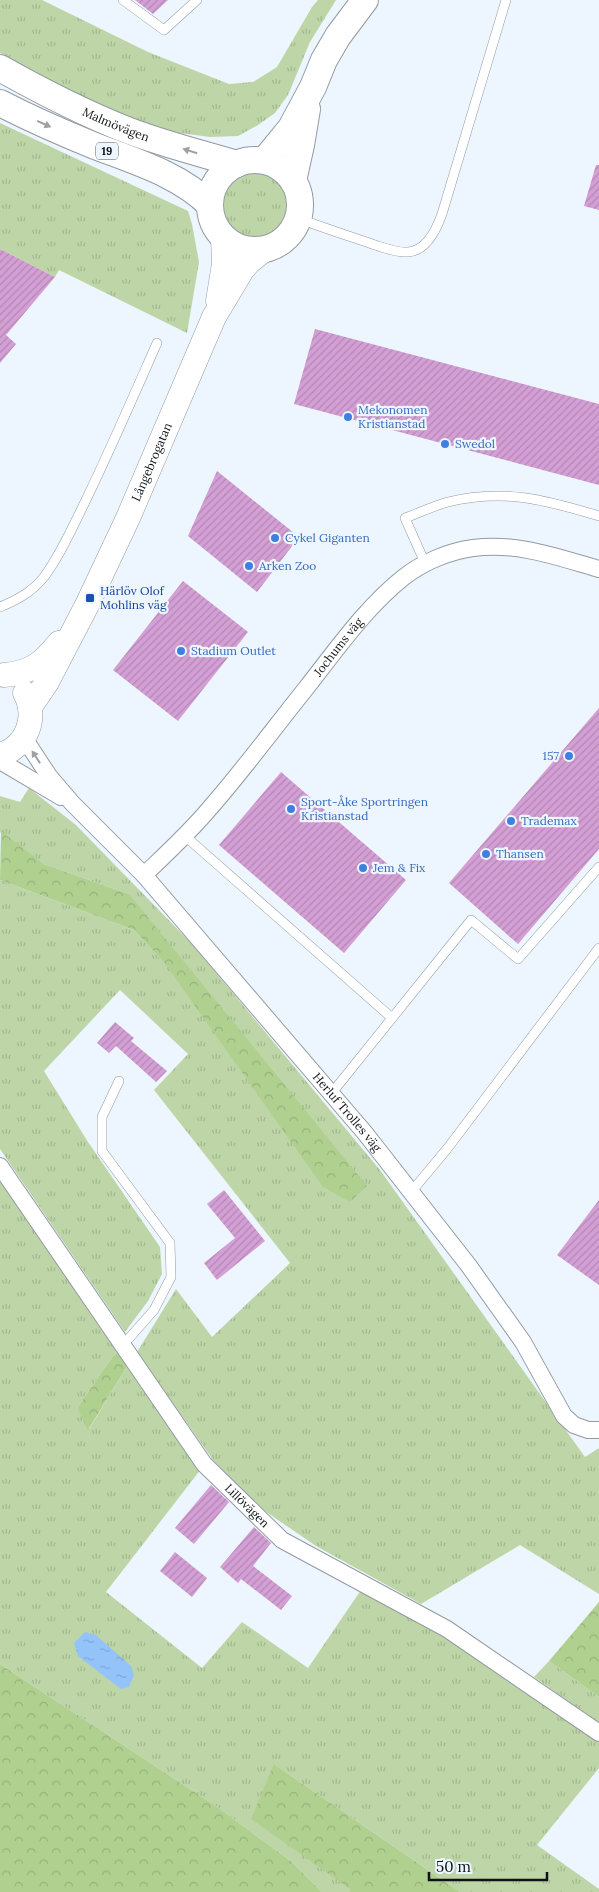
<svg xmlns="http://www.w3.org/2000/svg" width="599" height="1892" font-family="Lora,serif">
<defs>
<pattern id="grass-tufts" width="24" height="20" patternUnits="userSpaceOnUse" patternTransform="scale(1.25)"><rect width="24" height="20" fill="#bed6a7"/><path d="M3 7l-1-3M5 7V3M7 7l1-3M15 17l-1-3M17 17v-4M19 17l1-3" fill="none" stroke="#a2b78f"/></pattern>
<pattern id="forest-crowns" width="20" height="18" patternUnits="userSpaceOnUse" patternTransform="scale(1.25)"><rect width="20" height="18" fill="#b0d090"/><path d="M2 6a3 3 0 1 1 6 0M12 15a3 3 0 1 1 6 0" fill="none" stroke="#96b27b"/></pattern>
<pattern id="water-ripples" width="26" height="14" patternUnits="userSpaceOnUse" patternTransform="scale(1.25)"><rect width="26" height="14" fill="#94c3fa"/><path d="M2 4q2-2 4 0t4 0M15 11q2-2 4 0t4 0" fill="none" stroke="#7ea6d5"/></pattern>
<pattern id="building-hatch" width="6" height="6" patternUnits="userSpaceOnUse" patternTransform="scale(1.25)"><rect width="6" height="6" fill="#d39fd4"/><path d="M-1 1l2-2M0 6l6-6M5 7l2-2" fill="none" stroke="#b488b5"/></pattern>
</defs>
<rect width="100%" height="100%" fill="#edf5fe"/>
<path fill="url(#grass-tufts)" d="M0,0H42L148,52L229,84L253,82L277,67L312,7L318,0H336L310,42L288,95L275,113L258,125L238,136L210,137L165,131L106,109L0,53Z
M0,123L188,211L192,224L199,262L187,333L59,270L55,277L0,249Z
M220 205a35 35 0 1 1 70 0a35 35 0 1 1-70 0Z
M29,788L76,825L192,944L380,1170L585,1457L599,1448V1594L520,1545L421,1604L316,1546L259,1507L213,1460L137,1352L176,1289L212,1337L290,1263L154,1090L188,1054L120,990L44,1071L88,1142L160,1247L162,1274L148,1301L125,1332L0,1149V880L134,930L166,965L129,894L44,864L1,832L0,833V796L20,802Z
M0,1176L122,1350L113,1356L77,1408L89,1429L128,1365L201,1469L106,1592L202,1668L242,1622L308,1668L361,1590L442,1634L599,1739V1768L537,1845L599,1889V1892H460L274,1764L350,1889V1892H322L292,1862L216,1806L0,1664Z
M549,1661L599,1697V1723L534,1677Z"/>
<path fill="url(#forest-crowns)" d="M1,831L44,864L129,894L367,1186L350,1202L323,1187L166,965L134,930L0,880Z
M122,1350L128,1365L88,1430L77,1408L113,1356Z
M599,1602V1697L549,1661Z
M0,1664L216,1806L292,1862L322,1892H0Z
M274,1764L460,1892H350V1889L251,1819Z"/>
<path fill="url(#water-ripples)" d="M85,1632L96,1635L131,1666L134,1675L129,1687L121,1689L78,1656L74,1643Z"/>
<path fill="url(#building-hatch)" d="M135,0H168L153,14Z
M596,165H599V210L584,206Z
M0,249L55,277L6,335L16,344L0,363Z
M315,329L599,404V485L294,404Z
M217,471L299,537L257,592L188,536Z
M183,581L248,632L178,721L113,670Z
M599,708V849L518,944L449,883Z
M281,772L406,880L344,953L219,845Z
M115,1022L134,1038L131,1041L167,1071L156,1082L116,1046L109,1053L97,1043Z
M224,1190L265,1241L217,1280L204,1263L235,1238L207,1204Z
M599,1200V1285L557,1255Z
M211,1485L229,1502L194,1544L175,1528Z
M254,1527L271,1543L253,1566L292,1596L281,1610L241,1579L238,1583L220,1567Z
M175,1552L207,1578L192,1597L160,1571Z"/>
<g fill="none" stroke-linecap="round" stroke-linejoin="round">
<defs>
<path id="lane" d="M123,0L164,30L197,0
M298,218C323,228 349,236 375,245C385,248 397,253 408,252C427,251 437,228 442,214L506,0
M425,563L405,518C419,513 433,506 448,502C503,488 546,500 599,516
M0,607C17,600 32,592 44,577C61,554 73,526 86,500C111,448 134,395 157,343
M185,836L392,1018
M119,1081L102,1117V1151L170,1243L171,1277L154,1310L123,1345
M331,1094L471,920L518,959L599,867
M411,1192L447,1149L599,948"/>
<g id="street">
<path id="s1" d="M24,738L49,776L72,803L144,875L365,1133L469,1266L523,1342L564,1416L574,1425L588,1430H599"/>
<path d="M0,761L61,797"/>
<path id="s2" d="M144,875C167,853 190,832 210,808C244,769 275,727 307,687C337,649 366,607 404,577C423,562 450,551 473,548C517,542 557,557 599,569"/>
<path id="s3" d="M0,1166L204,1464L282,1540L447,1629L599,1733"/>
</g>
<g id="secondary">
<path d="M218,301L224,264L223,237"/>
<path d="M4,675C31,673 43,663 59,643"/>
<path id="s4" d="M30,707L47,682L87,605L128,518L214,317L242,270L249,262L265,249"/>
<path d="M0,755C27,747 38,717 25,693"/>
</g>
<g id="primary">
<path id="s5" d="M0,68C41,91 84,113 127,130C163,144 200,153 237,164"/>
<path d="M0,103C31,119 63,133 95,146C134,161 181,175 210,205"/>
<circle cx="255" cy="205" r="45"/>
<path d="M264,161L291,128L313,87L324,60L338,36L365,0"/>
<path d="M293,181L301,145L307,109"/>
</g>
</defs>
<use href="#lane" stroke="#939aa2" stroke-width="10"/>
<use href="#street" stroke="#939aa2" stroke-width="18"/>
<use href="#secondary" stroke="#939aa2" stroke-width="25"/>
<use href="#primary" stroke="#939aa2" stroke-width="28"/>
<use href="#lane" stroke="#fff" stroke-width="9"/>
<use href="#street" stroke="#fff" stroke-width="16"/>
<use href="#secondary" stroke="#fff" stroke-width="24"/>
<use href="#primary" stroke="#fff" stroke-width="26"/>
</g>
<defs><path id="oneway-solid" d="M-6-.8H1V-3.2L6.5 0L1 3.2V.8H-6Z" transform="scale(1.25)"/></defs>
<g fill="#9fa0a1">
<use href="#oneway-solid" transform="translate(44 124) rotate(24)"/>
<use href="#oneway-solid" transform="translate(190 151) rotate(-163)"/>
<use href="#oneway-solid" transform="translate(36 757) rotate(-123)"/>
</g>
<g fill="#3f7fe0" stroke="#edf5fe" stroke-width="2">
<circle cx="348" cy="417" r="5"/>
<circle cx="445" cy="444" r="5"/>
<circle cx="275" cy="538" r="5"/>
<circle cx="249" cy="566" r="5"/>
<circle cx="181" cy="651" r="5"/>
<circle cx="569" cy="756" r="5"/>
<circle cx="291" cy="809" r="5"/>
<circle cx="511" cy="821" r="5"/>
<circle cx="486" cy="854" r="5"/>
<circle cx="363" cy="868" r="5"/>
</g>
<rect fill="#1a4fb4" stroke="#edf5fe" stroke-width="2" x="85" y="593" width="10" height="10" rx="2.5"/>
<g text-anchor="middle" stroke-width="4.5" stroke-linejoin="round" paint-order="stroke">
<rect fill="#edf5fe" stroke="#52565b" stroke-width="1" x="96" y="142.5" width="22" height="17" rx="4"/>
<g font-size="11" font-weight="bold" fill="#0f1215">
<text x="107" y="155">19</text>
</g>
<g font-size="12" fill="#0f1215" stroke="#edf5fe">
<text dy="4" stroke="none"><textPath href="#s5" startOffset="129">Malmövägen</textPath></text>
<text dy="4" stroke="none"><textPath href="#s4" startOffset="274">Långebrogatan</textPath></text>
<text dy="4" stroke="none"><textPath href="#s2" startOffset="300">Jochums väg</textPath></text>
<text dy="4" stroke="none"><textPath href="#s1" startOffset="495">Herluf Trolles väg</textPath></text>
<text dy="4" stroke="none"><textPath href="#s3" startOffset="421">Lillövägen</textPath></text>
</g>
<g font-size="12" fill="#366cbe" stroke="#edf5fe" text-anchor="start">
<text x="358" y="414">Mekonomen<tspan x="358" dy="14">Kristianstad</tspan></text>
<text x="455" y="448">Swedol</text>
<text x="285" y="542">Cykel Giganten</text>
<text x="259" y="570">Arken Zoo</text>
<text x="191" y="655">Stadium Outlet</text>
<text x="559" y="760" text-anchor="end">157</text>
<text x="301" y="806">Sport-Åke Sportringen<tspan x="301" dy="14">Kristianstad</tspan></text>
<text x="521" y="825">Trademax</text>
<text x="496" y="858">Thansen</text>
<text x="373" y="872">Jem &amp; Fix</text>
</g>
<g font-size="12" fill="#164399" stroke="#edf5fe" text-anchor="start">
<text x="100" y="595">Härlöv Olof<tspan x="100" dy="14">Mohlins väg</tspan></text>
</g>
</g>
<path d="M429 1872v8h118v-8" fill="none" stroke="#0f1215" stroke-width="2.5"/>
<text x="436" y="1872" font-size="15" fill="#0f1215" stroke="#edf5fe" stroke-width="4" paint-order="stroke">50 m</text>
</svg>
